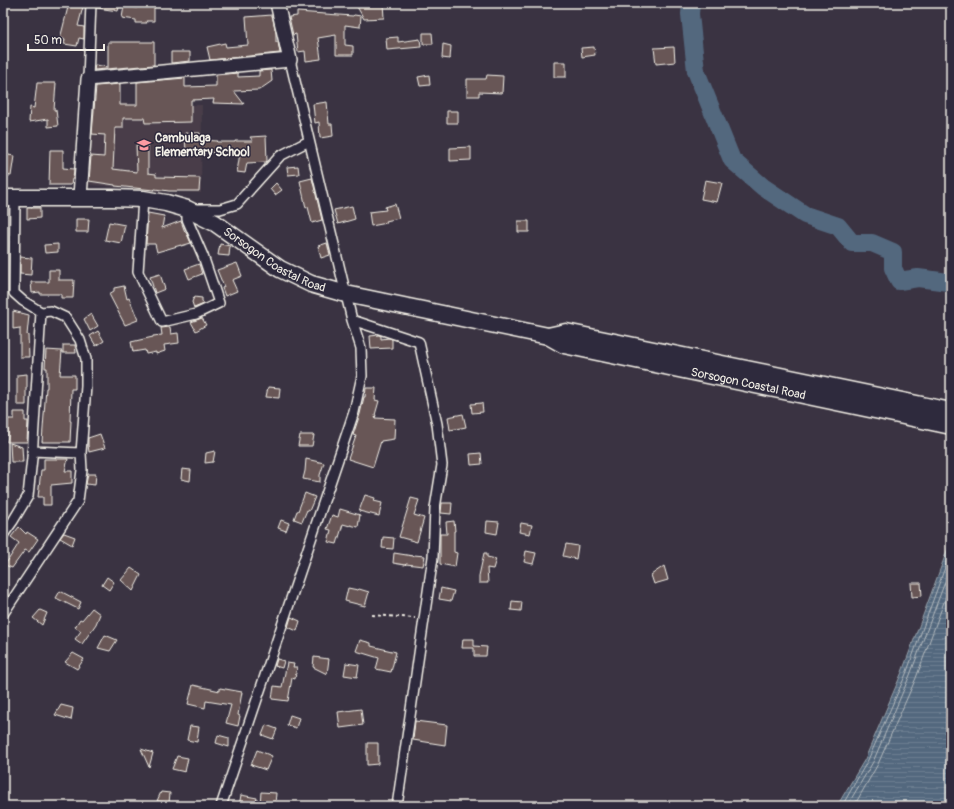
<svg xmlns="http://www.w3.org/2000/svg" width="954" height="809" font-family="Pangolin,sans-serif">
<defs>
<pattern id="water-rules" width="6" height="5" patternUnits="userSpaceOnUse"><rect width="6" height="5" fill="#53687e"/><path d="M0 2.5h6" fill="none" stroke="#6c7e90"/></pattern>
</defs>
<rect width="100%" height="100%" fill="#3a3342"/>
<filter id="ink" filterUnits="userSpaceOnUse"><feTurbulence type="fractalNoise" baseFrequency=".025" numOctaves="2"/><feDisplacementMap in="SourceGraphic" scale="8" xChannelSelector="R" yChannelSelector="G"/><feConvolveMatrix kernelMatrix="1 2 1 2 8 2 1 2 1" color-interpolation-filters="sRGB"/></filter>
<g filter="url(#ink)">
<path fill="#483e48" d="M88,102L140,104L202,105L201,193L155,191L83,184Z"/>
<path fill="url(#water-rules)" stroke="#939fa8" d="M951,540V806H837L865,759L902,672Z"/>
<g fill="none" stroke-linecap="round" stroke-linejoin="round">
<path stroke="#b4babe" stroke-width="1" d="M842,806L868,760L906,674L951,551
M847,806L873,762L910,675L951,566
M854,806L878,764L916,678L951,583"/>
<path stroke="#53687e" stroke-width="18" d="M691,3L690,14L696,71L732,160L763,187L805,215L838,226L852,243H872L893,252V268L899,281L918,278L948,282H951"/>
</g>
<path fill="#685656" stroke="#f4f1e8" d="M69,3H84L78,26L84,27V39L79,38L77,46L64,44L65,39H60Z
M97,3H120L118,11L97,8Z
M355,3H383L384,18L364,19Z
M137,5L154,7V21H146L147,23H136V20L122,18L124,6L137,8Z
M297,12L353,16L354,15L361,16L360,27L345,25V45L353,46V55H336V35L318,38L321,59L306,61L305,51L298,52L296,34L293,35L289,17L297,16Z
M272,15L276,33V42H278L280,53L210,60L207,47L225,43L226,47L248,45L246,17Z
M423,33H432L433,44H423Z
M398,37V42L420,39L421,47L387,50L386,38Z
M108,42H154V65L94,70L95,65L108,67Z
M443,44L451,46L450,59L442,58Z
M594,47L595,55L582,57L581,48Z
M674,47L675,62L656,64L654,48Z
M171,52H190V61L171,63Z
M554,62H566V77H554Z
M271,70L272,81L259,90L234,91L244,104L213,103L214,99L191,100V122L145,123L144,118H123V128H115L113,169L137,172L136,145H148V173L156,174V177L200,178L199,191H169L155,189L154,190L115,186V185L89,181L91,156L104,157L105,135L92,134L96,86L120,84V105H137V82L185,78V87L216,86V75L238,73V77L259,76V71Z
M429,75L430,85L420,86L418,77Z
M487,75L503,76L502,93L479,92V96H467V79H486Z
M37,83H56L54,110H56L58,126L48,127V119L29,122L30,107L34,108Z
M327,102L329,124H332L333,136L320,138L319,122L315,123L313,104Z
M447,111H458V123H447Z
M185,133H200V140L218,141L217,142H235V141H253L250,137L266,136L267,161L266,162L247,163L245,173L237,172L240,153H221L200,152V153H186Z
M471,147V160L450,161V148Z
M50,150H63V168L74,169L73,179H72L71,185H49Z
M3,154L14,156L11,176L3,175Z
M298,166L299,174L288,175L287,167Z
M312,178L322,220L312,223L308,207L306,208L300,181Z
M705,180L722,183L717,202L701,199Z
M276,183L282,190L275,195L270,189Z
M395,204L399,218L386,221L387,223L371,226L369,212L386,210L385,207Z
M352,206L355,219L338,224L334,210Z
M27,208H40V218L27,219Z
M148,213L164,216L162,228L181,221L185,232H186L191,243L181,246V245L157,252L155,244H146Z
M76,219H89L88,232H76Z
M518,221H529V232H518Z
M109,222L125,225L121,243L105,240Z
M327,243L330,255L321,258L318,246Z
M58,244V252L45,253L44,245Z
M220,244L230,246L229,256L218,255Z
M20,257L32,258L31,275L20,274Z
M237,263L242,276L232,280L237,291L225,296L222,288L224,287L217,270Z
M199,264L202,274L189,279L185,269Z
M49,270H59V280H74L73,298H61V294H40V292L32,293L31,282H49Z
M160,274L165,289L155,293L150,277Z
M124,286L127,299L129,298L138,320L125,325L109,294L114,291V288Z
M194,297L202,298V301L204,304L194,308L192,302Z
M13,311L29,315L27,335H28L29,357H20V328L13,329Z
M91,314L98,326L90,331L84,319Z
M202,318L206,325L196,331L191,322Z
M170,327L171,334L178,333L179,343L164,345L165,351L156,354V352L146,354L145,350L133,352L131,342L153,337V336L162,335L161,328Z
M98,331L104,341L96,346L90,336Z
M379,335L381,336V339L389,338L392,339V348L371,349L370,336Z
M63,345H75L76,353H63Z
M46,350L62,351L60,375H75V389H71L70,421H71L70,442H42L46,388H47V368H45Z
M27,374V388H26V405H17V375Z
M268,387L280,388L279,398L266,397Z
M366,388H376L375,400L379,401L375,415H376L375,418L395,419L394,439L381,441L373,467L348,459L356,436L353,435L360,414L364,397H365Z
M482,403L483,412L472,413L471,404Z
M14,412H25V421H28L27,442H7L8,435V419H14Z
M463,414L466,427L450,430L448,417Z
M100,434L105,448L89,452L88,445V438Z
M300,435H314L312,446H298Z
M10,443L22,447L23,462H11Z
M215,451L213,462L205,463L206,453Z
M481,453L482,464L471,465L470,454Z
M44,459H68L65,471H72V483L51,485V505H43V497H38L41,470H44Z
M306,459L324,463L320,475V482L303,479L305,471Z
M182,469L191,470L190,481L181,479Z
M88,474H96L95,485L86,484Z
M305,493L315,497L309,511L307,510L302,522L294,519L297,511H298Z
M365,495L375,498L374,501L382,503L379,516L359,511Z
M411,498L419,500L414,515L424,518L417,542L399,537Z
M442,503H452L451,514L441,513Z
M340,509L360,515L358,527L350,525V526L343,524L337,544L328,542L331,530L327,529L332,515L338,517Z
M281,520L289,523L286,531L278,528Z
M454,521L455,531H454V552L457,553L455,567L440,564V534H447L446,522Z
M487,521L499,522L497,534L486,532Z
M521,523L532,525L530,534L519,532Z
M19,527L26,534L27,532L38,539L29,552L25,550L12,568L5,565L19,543L11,537Z
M64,533L75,537L72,545L60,538Z
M383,537L394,538L393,549L382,548Z
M566,544L578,546L576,559L563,556Z
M526,551L536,553L533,564L524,562Z
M394,553L413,556L414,555L425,556L423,566L406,564L405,565L393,563Z
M484,553H487V557L496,559L493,569L487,568L488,583H479V576Z
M664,566L668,580L654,584L651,575Z
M131,568L141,575L133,591L121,580Z
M107,577L114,582L109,590L102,585Z
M911,583H921L922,596L912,597Z
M348,588L358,590L359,589L369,592L365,606L345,601Z
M441,588L454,591L451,601L439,599Z
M60,591L81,602L78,609L56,598Z
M512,601L522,602L521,611L511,610Z
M92,608L100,614L96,624L82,644L75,639L81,631L75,627L80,619L82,620Z
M40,610L47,613L42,625L33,618Z
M291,617L300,621L297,631L288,627Z
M105,635L117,640L110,651L98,648Z
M463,639H474V646L487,647L486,656H474V648H462Z
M360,640L371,643V646L396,652L391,672L376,669L379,658L356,651Z
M73,653L84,659L77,669L65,662Z
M314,657L329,659L327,674L313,667Z
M277,659L284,661L282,668L275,666Z
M287,663L294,664L293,667H297L295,679L292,678L288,701L272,699L274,686L282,687Z
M346,663L359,665L357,677L344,675Z
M193,685L220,691V688L242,692L238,715L240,716L238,726L226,723L231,705L206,701L205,708L188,704Z
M61,705L73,708L71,720L55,715Z
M361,709L363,725L340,728L338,712Z
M290,715L299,718L296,728L287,725Z
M415,721L447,725L445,745L413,740Z
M266,725L277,729L273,739L262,735Z
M190,726L199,727L197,742L187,740Z
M218,735L229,738V747L216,743Z
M367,743H378V764L367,765Z
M141,749L153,753L149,767Z
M257,750L272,756L266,770L251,765Z
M177,756L188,758L185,772L172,769Z
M161,792L170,793L169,803L157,801Z
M261,792L276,793L275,805L260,804Z
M241,795L257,798L255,806H239Z"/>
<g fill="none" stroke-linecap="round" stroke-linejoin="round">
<defs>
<path id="street" d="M88,79L91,3
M143,199L138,272L162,322L196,314L219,303L203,256L187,219V209H220L237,204L280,156L309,141
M352,320L419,342L437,424L442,465L435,508L433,557L397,806
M32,451L81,453
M3,535L13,521L28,496L32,458L41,312
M3,614L78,501L82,470L81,453L86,386V359L80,340L66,318L51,311L41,312L23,301L14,293L15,198
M221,806L354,412L362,376L361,348L352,320L290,60"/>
<path id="secondary" d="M80,197L88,79L290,60L277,3"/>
<g id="highway">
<path id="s1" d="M3,198H112L143,199L166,203L187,209L215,223L280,269L311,284L346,294L548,336L564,345L951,426"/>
<path d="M548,336L566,332L951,411"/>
</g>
</defs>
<use href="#street" stroke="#f4f1e8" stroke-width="12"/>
<use href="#secondary" stroke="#f4f1e8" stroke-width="16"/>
<use href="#highway" stroke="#f4f1e8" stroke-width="19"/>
<path stroke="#f4f1e8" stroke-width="2" stroke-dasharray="3 3" stroke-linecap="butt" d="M372,615L415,618"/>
<use href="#street" stroke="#2f2a3d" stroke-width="9"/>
<use href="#secondary" stroke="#2f2a3d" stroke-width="13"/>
<use href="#highway" stroke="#2f2a3d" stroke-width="16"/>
</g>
</g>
<defs>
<symbol id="school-bare" viewBox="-9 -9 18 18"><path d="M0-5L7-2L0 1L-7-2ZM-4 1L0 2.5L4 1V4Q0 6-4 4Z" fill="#ff9aa2" stroke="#2f2a3d" stroke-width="2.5" paint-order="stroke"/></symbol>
</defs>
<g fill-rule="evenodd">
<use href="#school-bare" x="134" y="135" width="20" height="20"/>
</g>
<g text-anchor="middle" stroke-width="3" stroke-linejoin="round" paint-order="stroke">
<g font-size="12" font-weight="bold" fill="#f4f1e8" stroke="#2f2a3d" text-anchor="start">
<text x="155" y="142">Cambulaga<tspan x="155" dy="14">Elementary School</tspan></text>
</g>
<g font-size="12" fill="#f4f1e8" stroke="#2f2a3d">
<text dy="4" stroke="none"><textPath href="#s1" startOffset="287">Sorsogon Coastal Road</textPath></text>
<text dy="4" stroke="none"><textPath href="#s1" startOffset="780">Sorsogon Coastal Road</textPath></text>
</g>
</g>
<rect width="954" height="809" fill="none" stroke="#2f2a3d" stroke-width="16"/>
<rect x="8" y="8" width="938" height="793" fill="none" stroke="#f4f1e8" stroke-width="1.5" filter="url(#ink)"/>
<path d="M28 44v6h76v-6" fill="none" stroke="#f4f1e8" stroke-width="2"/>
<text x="34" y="44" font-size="12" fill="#f4f1e8" stroke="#2f2a3d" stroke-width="3" paint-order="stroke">50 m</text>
</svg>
